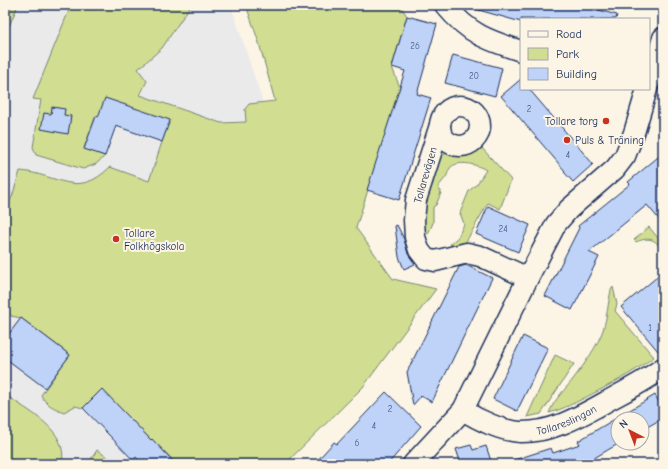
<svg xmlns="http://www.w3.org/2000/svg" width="668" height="469" font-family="'Comic Neue',sans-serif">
<rect width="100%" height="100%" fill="#fcf5e5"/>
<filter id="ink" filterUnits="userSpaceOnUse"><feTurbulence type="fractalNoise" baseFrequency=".025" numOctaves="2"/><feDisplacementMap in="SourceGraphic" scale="8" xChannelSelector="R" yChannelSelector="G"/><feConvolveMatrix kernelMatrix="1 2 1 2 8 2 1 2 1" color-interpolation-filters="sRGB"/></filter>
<g filter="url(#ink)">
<path fill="#eaeaea" d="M5,5H231L263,103L249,104L245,109L246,122L221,123L194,439L189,464H5Z"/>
<path fill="#d1dd90" stroke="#768677" d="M5,5H18L5,36Z
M71,5H191L162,48L138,69L147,81L140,95L221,123L246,122L245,109L249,104L275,101L259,43L246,5H400L407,16L392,67L400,88L356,228L393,279L436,289L363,387L285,464H189V461L186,464H165L171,458L152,439L151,440L102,390L83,408L75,406L64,412C54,408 46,405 41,395L70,355L21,318L11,316L5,306V210L12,197L20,171C58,174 77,200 110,167L149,181L169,121L96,116L84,148L105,156L96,164L83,169L36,155L33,147L41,100L33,99Z
M481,147L511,180L500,209L488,203L463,247L450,244L458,237L464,224L460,213L469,191L477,184L486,170C478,165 458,159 450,168C448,171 448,174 446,177C444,180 441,183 438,187L441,193L436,205L433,207V223L428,234L423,228L425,202L433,183L438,162L442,155C452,151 461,150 471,155Z
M649,227L663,244V258C662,255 661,251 660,248C655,237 645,238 636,242L634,240Z
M613,287L617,304L615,311L654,357C637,370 619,380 600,390C584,398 567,408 549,413C555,398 565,390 574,378C585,363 597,347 603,330C607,318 608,303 611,290Z
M555,355L574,364L541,414L527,417Z
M5,394C28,412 69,429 62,464H5Z
M97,450L117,464H88Z"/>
<path fill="#bfd2f7" stroke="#1b2f5e" d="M475,5H581L617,15L616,19H521V22L475,9Z
M407,16L437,24L417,94L431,98L399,200L367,190L405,71L392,67Z
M453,55L502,68L495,96L445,83Z
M521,79V89H529L593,164L573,182L564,172L565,171L501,96Z
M105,98L170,120L162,142L116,126L105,156L84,149L96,116L98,117Z
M52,107L65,109L64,115L71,116L68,134L41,129L44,113L51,114Z
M663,153V224L647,205L589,252L599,257L572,310L545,296L579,228L578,226L630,184L628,182Z
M488,206L530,225L518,252L476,234Z
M397,225L404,239L408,254L415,264L404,269L399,257L395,226Z
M466,265L492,278L432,402L421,396L413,405L407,372L459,267Z
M663,272V357L621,307Z
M21,318L70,355L45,388L5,358V339Z
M523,336L548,348L517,411L493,399Z
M102,389L151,440L152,439L176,464H142L136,457L133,460L83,408Z
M386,392L421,426L388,464H314L334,442L337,444Z
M655,395L663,409V418L642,430V419H618V444L584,464H508V462L551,448L553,453L580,444L578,441Z
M471,445L473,450L486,446L492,464H461L456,449Z"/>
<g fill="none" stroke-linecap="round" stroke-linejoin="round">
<defs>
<g id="minor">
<path d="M445,5C469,34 487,40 521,51"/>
<path d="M649,83L663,38"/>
<circle cx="460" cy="126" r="20"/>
<path d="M440,125L416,200L414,220L415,237L419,250L426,259L435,261L467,253L480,256L528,278"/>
<path id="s1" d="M463,410C478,420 502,431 520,432C553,433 582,415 611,399C628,390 646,380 663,368"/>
<path d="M413,464L463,410L528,278L556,224L569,209L615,169L625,156L634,133L647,89"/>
</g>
</defs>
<use href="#minor" stroke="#1b2f5e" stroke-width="23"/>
<use href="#minor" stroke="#fcf5e5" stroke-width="20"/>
</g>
</g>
<g fill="#c8321e" stroke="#fcf5e5" stroke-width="1.5">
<circle cx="606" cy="121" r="4"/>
<circle cx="567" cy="140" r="4"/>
<circle cx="116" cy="239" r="4"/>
</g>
<g text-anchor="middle" stroke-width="4" stroke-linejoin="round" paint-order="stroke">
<g font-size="9" fill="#445884">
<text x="415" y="49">26</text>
<text x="474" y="79">20</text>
<text x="529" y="112">2</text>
<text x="568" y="158">4</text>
<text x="503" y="232">24</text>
<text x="650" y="331">1</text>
<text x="390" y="412">2</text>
<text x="374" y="429">4</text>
<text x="357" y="446">6</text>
</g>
<g font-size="11" fill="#1b2f5e" stroke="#fcf5e5" text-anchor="start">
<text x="598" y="125" text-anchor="end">Tollare torg</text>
<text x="575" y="144">Puls &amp; Träning</text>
<text x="124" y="237">Tollare<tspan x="124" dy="13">Folkhögskola</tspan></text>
</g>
<g font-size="11" fill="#1b2f5e" stroke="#fcf5e5">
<text transform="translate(425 175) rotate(-74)" y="4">Tollarevägen</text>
<text dy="4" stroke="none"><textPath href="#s1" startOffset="110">Tollareslingan</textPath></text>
</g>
</g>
<rect width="668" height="469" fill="none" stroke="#fcf5e5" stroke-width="20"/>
<rect x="10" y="10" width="648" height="449" fill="none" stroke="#1b2f5e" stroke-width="1.5" filter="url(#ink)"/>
<rect x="520" y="18" width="130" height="72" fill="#fcf5e5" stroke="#a2a6af"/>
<rect x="528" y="31" width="20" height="6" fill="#fcf5e5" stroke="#a2a6af"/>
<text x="556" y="38" font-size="12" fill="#1b2f5e">Road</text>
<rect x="528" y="48" width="20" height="12" fill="#d1dd90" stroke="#a2a6af"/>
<text x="556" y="58" font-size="12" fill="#1b2f5e">Park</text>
<rect x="528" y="68" width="20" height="12" fill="#bfd2f7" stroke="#a2a6af"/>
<text x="556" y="78" font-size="12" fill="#1b2f5e">Building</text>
<g transform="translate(630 431) rotate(318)"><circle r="19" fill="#fcf5e5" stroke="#a2a6af"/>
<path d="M0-3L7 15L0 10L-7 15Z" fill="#c8321e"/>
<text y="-6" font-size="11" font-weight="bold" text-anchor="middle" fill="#1b2f5e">N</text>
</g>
</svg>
